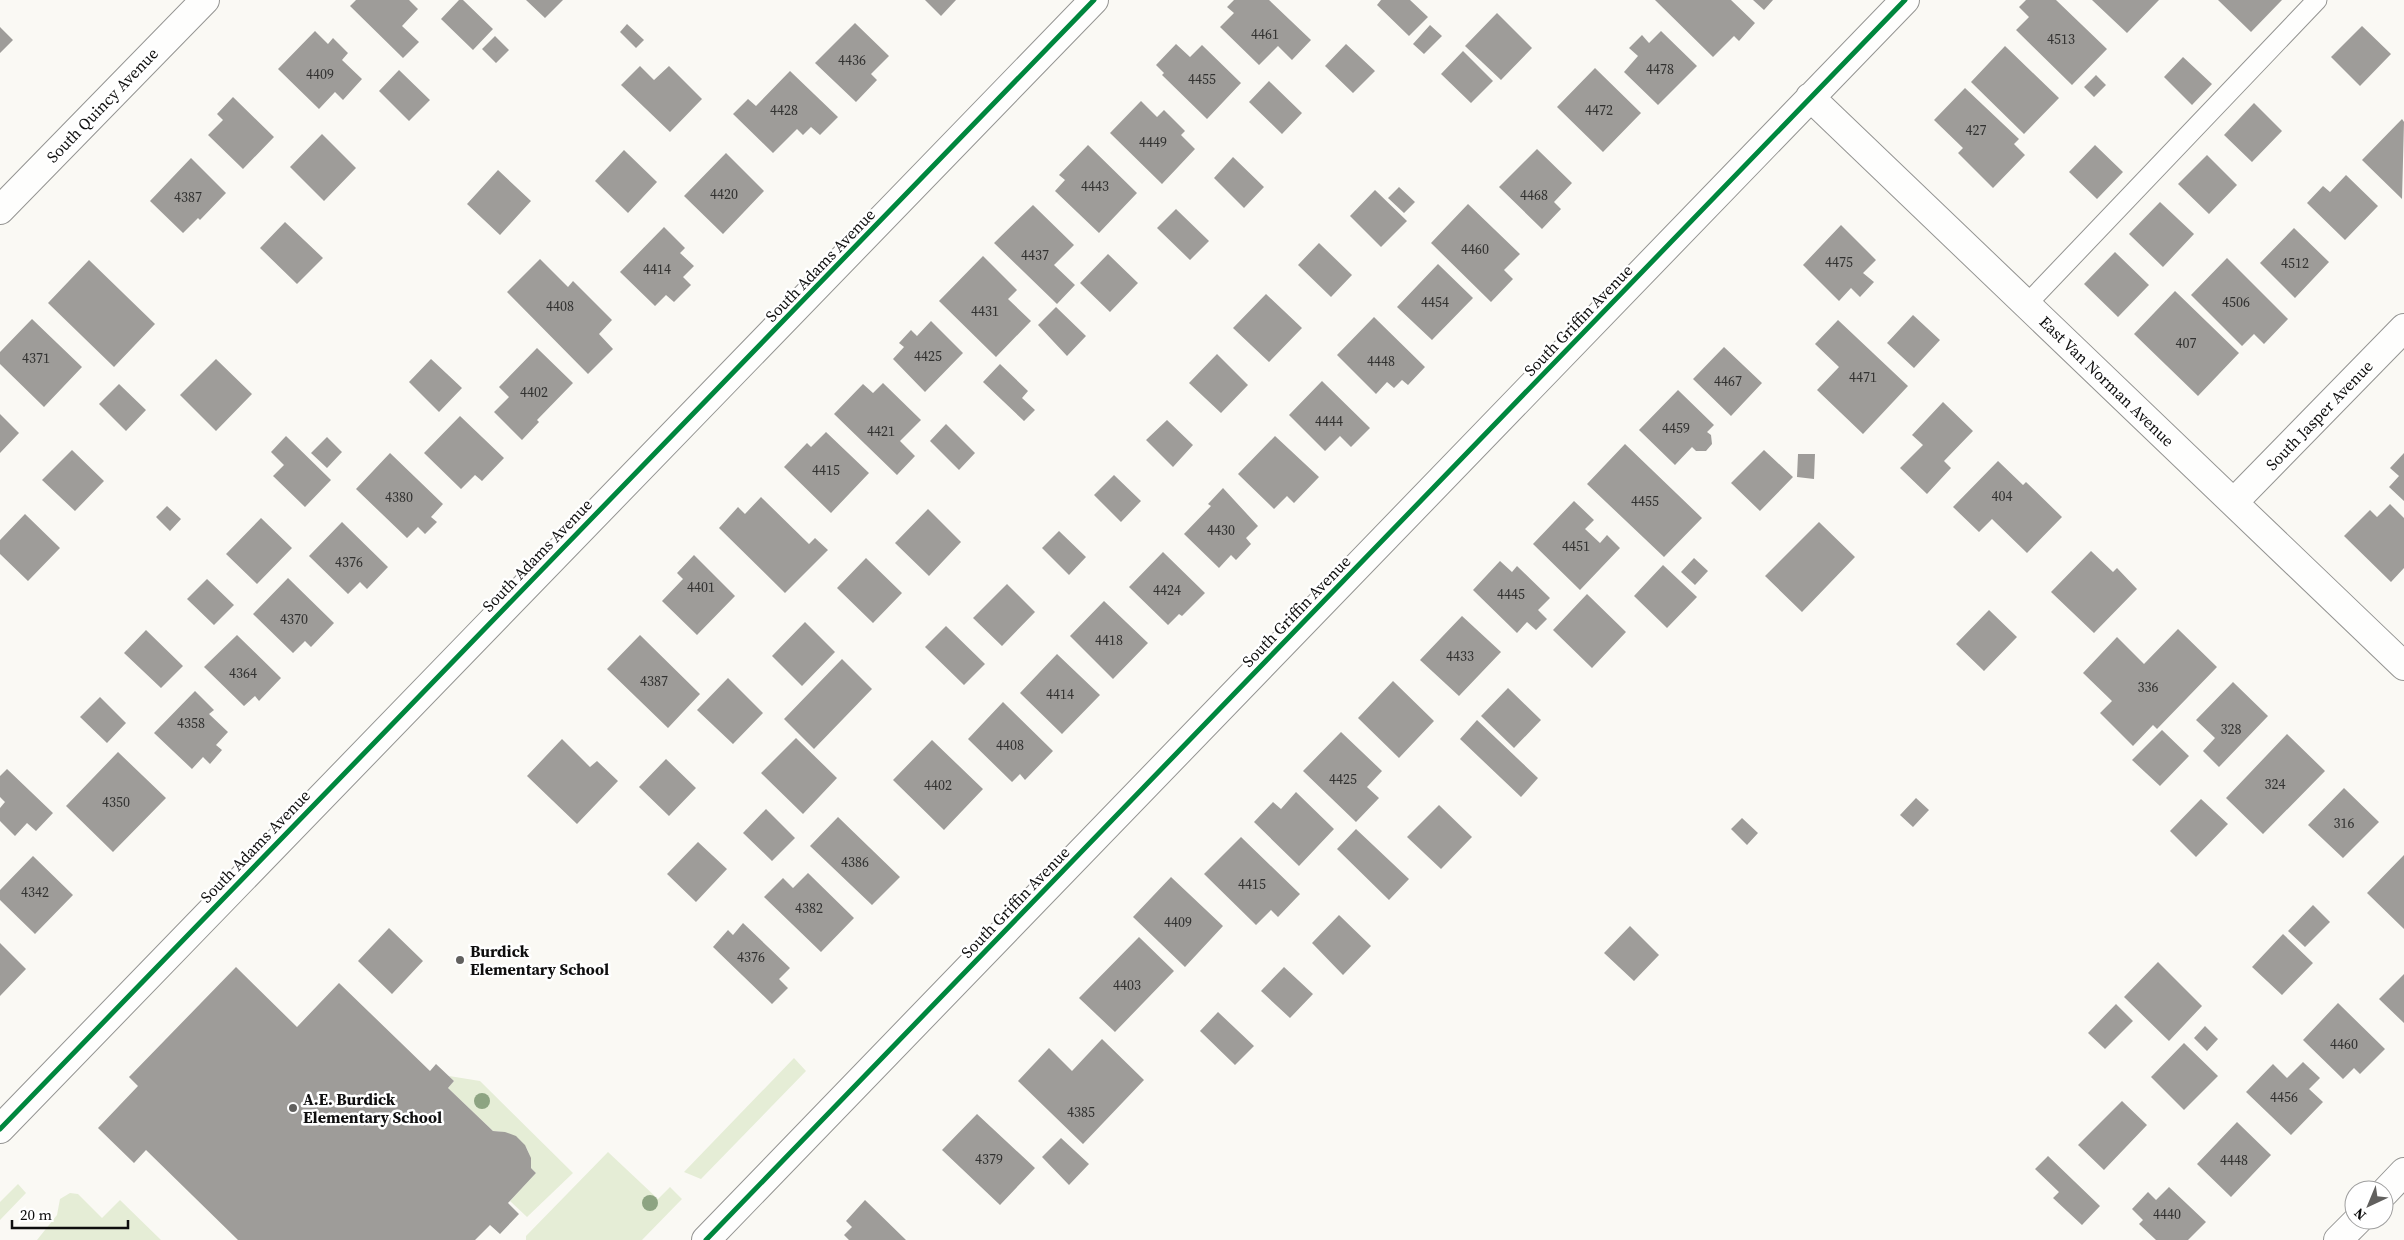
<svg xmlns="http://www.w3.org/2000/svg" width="2404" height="1240" font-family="'Source Serif 4',serif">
<rect width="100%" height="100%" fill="#faf9f4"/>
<path fill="#e5edd6" d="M794,1058L806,1071L701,1179L684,1172Z
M449,1076L480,1081L573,1173L527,1217L510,1201L536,1173L531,1168C532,1144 515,1132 493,1131L448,1088L454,1081Z
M608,1152L658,1199L670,1187L682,1199L642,1240H526V1236Z
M18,1184L26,1193L0,1220V1202Z
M70,1193L78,1194L102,1218L120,1200L161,1240H37L57,1215L60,1199Z"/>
<path fill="#9e9c99" d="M356,0H409L418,9L402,26L419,42L403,58L350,6Z
M459,0H463L493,29L473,50L441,19Z
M526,0H563L545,18Z
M925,0H956L941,16Z
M1234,0H1269L1311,40L1292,60L1278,46L1259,65L1220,27L1234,13L1227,7Z
M1381,0H1410L1428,17L1409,36L1377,5Z
M1655,0H1731L1755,23L1739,41L1734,36L1713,57Z
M1753,0H1773L1764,10Z
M2026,0H2056L2107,49L2072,85L2016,30L2029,17L2019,7Z
M2092,0H2159L2127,33Z
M2218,0H2282L2251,32Z
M1497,13L1532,48L1501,80L1465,46Z
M855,23L889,56L871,74L877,80L856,102L815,63Z
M627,24L644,40L636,48L620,32Z
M1430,25L1442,36L1424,54L1413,44Z
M2362,26L2391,54L2360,86L2331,57Z
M0,27L13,40L0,53Z
M315,31L328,44L333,38L348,53L342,60L362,79L343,100L335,92L319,109L278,69Z
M1661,31L1697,66L1658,105L1624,72L1638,56L1629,48L1642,35L1649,43Z
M495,36L509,50L496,63L482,49Z
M1176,44L1190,57L1202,45L1241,83L1207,119L1162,75L1164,73L1156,65Z
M1346,44L1375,71L1353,93L1325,66Z
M2005,46L2059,98L2024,134L1971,82Z
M1463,51L1493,81L1471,103L1441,74Z
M2183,57L2212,84L2192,105L2164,77Z
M640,66L654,80L669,66L702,99L670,132L621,85Z
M1595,68L1641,113L1603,152L1557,107Z
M399,70L430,100L409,121L379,91Z
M790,71L838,117L820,135L811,127L803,135L797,129L773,153L733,114L748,99L756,106Z
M2096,75L2106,85L2094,97L2084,87Z
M1269,81L1302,113L1282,134L1249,102Z
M1965,88L2019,139L2014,144L2025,155L1993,188L1958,153L1963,148L1934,120Z
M233,97L274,137L243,169L208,135L223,120L217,114Z
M1141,101L1157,117L1164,110L1185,131L1181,135L1195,149L1162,184L1110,133Z
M2254,103L2282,131L2252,162L2224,135Z
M2402,119L2404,122L2402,199L2362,160Z
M322,134L356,168L324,201L290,167Z
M1088,145L1137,193L1099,233L1055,191L1065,180L1059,175Z
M2095,145L2123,172L2097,199L2069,172Z
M1537,149L1572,183L1554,202L1561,209L1542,229L1499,187Z
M624,150L657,182L628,213L595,181Z
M726,153L764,191L723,234L684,196Z
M2207,155L2237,185L2209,214L2178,184Z
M1233,157L1264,187L1244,208L1214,178Z
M191,158L226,193L200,220L198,218L183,233L150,201Z
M498,170L531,201L500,235L467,204Z
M2346,175L2378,206L2345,240L2307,203L2323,186L2330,192Z
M1399,187L1415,202L1404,213L1388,198Z
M1375,190L1407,221L1381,247L1350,216Z
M2160,202L2194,234L2163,267L2129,234Z
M1468,204L1520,254L1504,270L1513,279L1491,302L1431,243Z
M1033,205L1074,245L1054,265L1075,285L1057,304L994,243Z
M1176,209L1209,241L1190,260L1157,228Z
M285,222L323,258L297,284L260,248Z
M1841,225L1876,260L1863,273L1874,282L1860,297L1851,288L1839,301L1803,265Z
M664,227L685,248L680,253L694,266L683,277L691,285L674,302L666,295L655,306L620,272Z
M2294,228L2329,262L2295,298L2260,263Z
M1319,243L1352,275L1331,297L1298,265Z
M2115,252L2149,285L2118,317L2084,284Z
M1108,254L1138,283L1110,312L1080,283Z
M983,256L1017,290L1008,299L1031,321L996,357L939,301Z
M2227,258L2288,319L2264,344L2254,334L2242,346L2191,295Z
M540,259L568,287L573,281L612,320L599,334L613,349L588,374L507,292Z
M89,260L155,324L114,367L48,303Z
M1438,264L1473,298L1432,340L1397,307Z
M2175,291L2239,353L2198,396L2134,334Z
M1266,294L1302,328L1269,362L1233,328Z
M1056,307L1086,336L1067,356L1038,325Z
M1913,315L1940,340L1914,368L1887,343Z
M1374,317L1425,367L1408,385L1402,380L1394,388L1387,382L1376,394L1337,355Z
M32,319L82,367L44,407L0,364V352Z
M1838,320L1908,386L1863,434L1817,390L1839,367L1815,344Z
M931,321L963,353L925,392L893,359L904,347L899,343L911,330L917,336Z
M1724,347L1762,383L1731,416L1693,379Z
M537,348L573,383L537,420L539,422L522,440L494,412L509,397L499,387Z
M1217,354L1248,385L1221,413L1189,383Z
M216,359L252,394L216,431L180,395Z
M431,359L462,388L439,412L409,382Z
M1000,364L1028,391L1022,398L1035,410L1024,421L983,382Z
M1322,381L1370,428L1351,447L1340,436L1325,451L1289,415Z
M883,383L921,420L900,441L915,456L897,475L834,414L863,384L873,393Z
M119,384L146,410L126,431L99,404Z
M1678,390L1714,425L1707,432L1711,435L1712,444L1706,451H1696L1692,447L1675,465L1639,430Z
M1943,402L1973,431L1944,461L1951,468L1927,494L1900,468L1923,445L1912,435Z
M0,414L19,433L0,453Z
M460,416L504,458L482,481L475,475L461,489L424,453Z
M1167,420L1193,445L1173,467L1146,440Z
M946,424L975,453L959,470L930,441Z
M826,432L869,473L831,513L784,467L807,443L811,447Z
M286,436L331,480L305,507L273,476L284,465L271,452Z
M1275,436L1319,477L1294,503L1287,496L1274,509L1238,474Z
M327,437L342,452L327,468L311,453Z
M1625,444L1702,518L1664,557L1587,484Z
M72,450L104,481L75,511L42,480Z
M1764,450L1793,477L1760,511L1731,483Z
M390,453L443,504L431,517L437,522L425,534L418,527L407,538L356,489Z
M2404,453V501L2389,487L2399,476L2390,468Z
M1798,454H1815L1814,479L1797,477Z
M1998,461L2023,485L2026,482L2062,517L2027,553L1992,519L1979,532L1953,507Z
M1114,475L1141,501L1121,522L1094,495Z
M1223,488L1258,526L1246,538L1251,544L1236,560L1231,555L1219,568L1184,534L1211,506L1208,504Z
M761,497L809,544L815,538L828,550L785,593L719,528L738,507L745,514Z
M1574,501L1594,520L1585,529L1600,543L1607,535L1620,548L1580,590L1533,544Z
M2390,504L2404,518V568L2391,582L2344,536L2370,510L2377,517Z
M167,506L181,519L170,531L156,517Z
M928,509L961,542L929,576L895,543Z
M25,514L60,548L28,581L0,554V540Z
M261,518L292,548L257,584L226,554Z
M342,522L388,567L367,589L360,582L348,594L309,556Z
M1819,522L1855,557L1802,612L1765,576Z
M1059,531L1086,557L1069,575L1042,548Z
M2091,551L2113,572L2117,568L2137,589L2094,633L2051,592Z
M1163,552L1205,593L1182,616L1179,614L1168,625L1129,587Z
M694,555L735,596L697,635L662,601L683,579L677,573Z
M866,558L902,593L873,623L837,588Z
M1694,558L1708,571L1695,585L1681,572Z
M1500,561L1512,572L1517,566L1550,598L1538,610L1547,619L1536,630L1527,622L1517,633L1473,590Z
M1663,565L1697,597L1667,628L1634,596Z
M288,578L334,623L311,647L305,641L293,653L253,614Z
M207,579L234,605L214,625L187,599Z
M1007,584L1035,612L1002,646L973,618Z
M1587,594L1626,632L1592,668L1553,630Z
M1104,601L1148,643L1113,679L1070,636Z
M1989,610L2017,637L1984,671L1956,644Z
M1462,616L1501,652L1459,696L1420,660Z
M805,622L835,652L802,686L772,656Z
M946,626L985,664L964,685L925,647Z
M2178,629L2217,667L2157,729L2153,725L2133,746L2100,713L2112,701L2083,673L2117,637L2144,664Z
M146,630L183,666L161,688L124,653Z
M237,635L281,678L259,701L255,696L244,706L204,667Z
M640,635L700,694L668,728L607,669Z
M1057,654L1100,695L1062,734L1020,693Z
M842,659L872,689L814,749L784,719Z
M728,678L763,713L733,744L697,710Z
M1393,681L1434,721L1399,758L1358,718Z
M2233,682L2268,716L2219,767L2203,751L2215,738L2196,720Z
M1508,688L1541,720L1514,748L1481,716Z
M195,691L214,710L209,714L228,732L216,745L222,750L210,764L203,757L192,769L154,733Z
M100,697L126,723L107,743L80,717Z
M1003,702L1053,751L1025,780L1020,774L1012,782L968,739Z
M1477,720L1538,778L1521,797L1460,739Z
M2162,730L2189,756L2160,786L2132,760Z
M1341,732L1382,771L1367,787L1379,798L1356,822L1303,771Z
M2287,734L2325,771L2263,834L2226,798Z
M796,738L837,778L803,814L761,773Z
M562,739L590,767L597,761L618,781L577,824L527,776Z
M932,740L983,789L944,830L893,780Z
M118,752L166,798L113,852L66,806Z
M666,759L696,788L669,816L639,787Z
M7,769L53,813L36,831L27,823L15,836L0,821V808L5,802L0,797V776Z
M2344,788L2379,822L2343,858L2308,825Z
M1296,792L1334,829L1299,866L1254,822L1273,802L1281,809Z
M1916,798L1929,810L1913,827L1900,815Z
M2201,799L2228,824L2196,857L2170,831Z
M1439,805L1472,837L1441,869L1407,837Z
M766,809L795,838L772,861L743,833Z
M838,817L900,877L872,905L810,846Z
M1742,818L1758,833L1747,845L1731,829Z
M1356,829L1409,879L1389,900L1337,849Z
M1241,837L1300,894L1278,917L1271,910L1256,925L1204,874Z
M698,842L727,869L696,902L667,874Z
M2404,855V929L2367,893Z
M33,856L73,895L35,934L0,900V890Z
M808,873L854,918L821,952L764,897L783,878L793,888Z
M1171,877L1223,926L1185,967L1133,917Z
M2313,905L2330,922L2305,947L2288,931Z
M1339,915L1371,946L1343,975L1312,943Z
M743,923L790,968L779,979L788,988L772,1004L713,947L728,930L733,935Z
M1630,926L1659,955L1634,981L1604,953Z
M389,928L423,961L392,994L358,961Z
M2283,934L2313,963L2282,995L2252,967Z
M1139,937L1174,971L1115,1032L1079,998Z
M0,943L26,969L0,996Z
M2158,962L2202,1006L2169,1041L2124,997Z
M236,967L297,1027L339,983L430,1071L436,1064L454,1081L448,1088L493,1131L505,1132L516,1136L525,1145L531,1158V1168L536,1173L508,1203L519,1214L500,1234L490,1225L475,1240H238L146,1150L134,1163L98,1128L138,1086L129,1077Z
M1284,967L1313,994L1290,1018L1261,991Z
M2404,974V1023L2379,999Z
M2338,1003L2385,1049L2360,1074L2354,1068L2343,1079L2303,1040Z
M2116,1004L2133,1021L2105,1049L2088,1033Z
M1218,1012L1254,1046L1235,1065L1200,1031Z
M2205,1026L2218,1039L2207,1051L2194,1038Z
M1102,1039L1144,1080L1083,1144L1018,1081L1049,1048L1072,1071Z
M2184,1043L2218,1076L2184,1110L2151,1077Z
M2303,1062L2320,1078L2309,1089L2323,1102L2291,1135L2246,1092L2273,1064L2287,1078Z
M2122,1101L2147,1125L2104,1170L2078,1145Z
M977,1114L1035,1168L1000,1205L942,1150Z
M2237,1122L2271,1155L2231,1197L2197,1164Z
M1061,1138L1089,1164L1069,1185L1042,1157Z
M2048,1156L2100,1206L2082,1225L2053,1198L2059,1192L2035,1169Z
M2169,1187L2206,1222L2188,1240H2156L2139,1224L2143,1220L2132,1209L2148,1192L2156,1200Z
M865,1200L906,1240H849L844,1235L852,1227L846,1221Z"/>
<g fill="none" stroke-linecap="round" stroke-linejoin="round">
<defs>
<path id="service" d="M2027,304L2317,0"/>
<path id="minor" d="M1810,97L2404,666
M0,210L205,0
M2234,502L2404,328
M0,1129L1094,0
M2384,1193L2404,1172
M706,1240L1905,0
M2338,1240L2358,1220"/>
</defs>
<use href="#service" stroke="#949492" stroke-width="21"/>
<use href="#minor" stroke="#949492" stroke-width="30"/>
<use href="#service" stroke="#fefefd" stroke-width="19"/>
<use href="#minor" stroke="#fefefd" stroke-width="28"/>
<defs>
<path id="cycleway" d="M0,1129L1094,0
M706,1240L1905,0"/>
</defs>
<use href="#cycleway" stroke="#fff" stroke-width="8"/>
<use href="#cycleway" stroke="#00873e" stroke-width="5"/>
</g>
<g fill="#8da482">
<circle cx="482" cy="1101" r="8"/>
<circle cx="650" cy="1203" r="8"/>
</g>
<g fill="#61605e" stroke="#fff" stroke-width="2">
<circle cx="460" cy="960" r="5"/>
<circle cx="293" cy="1108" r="5"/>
</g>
<g text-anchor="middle" stroke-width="5" stroke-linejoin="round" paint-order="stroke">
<g font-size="14" fill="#323231">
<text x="1265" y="39">4461</text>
<text x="2061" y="44">4513</text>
<text x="852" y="65">4436</text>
<text x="1660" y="74">4478</text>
<text x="320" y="79">4409</text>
<text x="1202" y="84">4455</text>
<text x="784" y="115">4428</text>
<text x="1599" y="115">4472</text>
<text x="1976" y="135">427</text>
<text x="1153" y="147">4449</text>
<text x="1095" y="191">4443</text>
<text x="724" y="199">4420</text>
<text x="1534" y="200">4468</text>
<text x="188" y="202">4387</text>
<text x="1475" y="254">4460</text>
<text x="1035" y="260">4437</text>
<text x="1839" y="267">4475</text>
<text x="2295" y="268">4512</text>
<text x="657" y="274">4414</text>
<text x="1435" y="307">4454</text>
<text x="2236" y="307">4506</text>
<text x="560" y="311">4408</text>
<text x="985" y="316">4431</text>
<text x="2186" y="348">407</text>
<text x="928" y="361">4425</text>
<text x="36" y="363">4371</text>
<text x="1381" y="366">4448</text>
<text x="1863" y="382">4471</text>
<text x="1728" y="386">4467</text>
<text x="534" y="397">4402</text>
<text x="1329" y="426">4444</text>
<text x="1676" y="433">4459</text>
<text x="881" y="436">4421</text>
<text x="826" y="475">4415</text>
<text x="2002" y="501">404</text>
<text x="399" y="502">4380</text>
<text x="1645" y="506">4455</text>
<text x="1221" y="535">4430</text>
<text x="1576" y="551">4451</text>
<text x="349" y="567">4376</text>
<text x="701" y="592">4401</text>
<text x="1167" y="595">4424</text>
<text x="1511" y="599">4445</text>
<text x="294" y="624">4370</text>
<text x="1109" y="645">4418</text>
<text x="1460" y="661">4433</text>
<text x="243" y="678">4364</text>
<text x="654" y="686">4387</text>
<text x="2148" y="692">336</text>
<text x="1060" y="699">4414</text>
<text x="191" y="728">4358</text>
<text x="2231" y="734">328</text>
<text x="1010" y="750">4408</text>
<text x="1343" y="784">4425</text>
<text x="2275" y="789">324</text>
<text x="938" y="790">4402</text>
<text x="116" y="807">4350</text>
<text x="2344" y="828">316</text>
<text x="855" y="867">4386</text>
<text x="1252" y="889">4415</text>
<text x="35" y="897">4342</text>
<text x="809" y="913">4382</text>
<text x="1178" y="927">4409</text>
<text x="751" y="962">4376</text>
<text x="1127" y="990">4403</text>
<text x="2344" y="1049">4460</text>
<text x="2284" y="1102">4456</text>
<text x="1081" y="1117">4385</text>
<text x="989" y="1164">4379</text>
<text x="2234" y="1165">4448</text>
<text x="2167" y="1219">4440</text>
</g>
<g font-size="16" fill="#0e0e0e" stroke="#fff">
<text transform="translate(102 105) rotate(-46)" y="6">South Quincy Avenue</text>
<text transform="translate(820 265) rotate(-46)" y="6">South Adams Avenue</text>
<text transform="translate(1578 320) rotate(-46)" y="6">South Griffin Avenue</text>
<text transform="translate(2107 381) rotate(44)" y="6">East Van Norman Avenue</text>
<text transform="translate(2319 415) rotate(-46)" y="6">South Jasper Avenue</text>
<text transform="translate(537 555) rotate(-46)" y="6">South Adams Avenue</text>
<text transform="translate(1296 611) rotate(-46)" y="6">South Griffin Avenue</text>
<text transform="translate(255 846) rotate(-46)" y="6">South Adams Avenue</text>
<text transform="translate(1015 902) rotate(-46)" y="6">South Griffin Avenue</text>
</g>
<g font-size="16" font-weight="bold" fill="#0e0e0e" stroke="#fff" text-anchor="start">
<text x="470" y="957">Burdick<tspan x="470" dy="18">Elementary School</tspan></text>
<text x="303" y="1105">A.E. Burdick<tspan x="303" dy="18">Elementary School</tspan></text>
</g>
</g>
<g transform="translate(2369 1205) rotate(224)"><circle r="24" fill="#ffffff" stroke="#9f9f9f"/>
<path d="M0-4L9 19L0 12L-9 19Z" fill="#61605e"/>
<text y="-8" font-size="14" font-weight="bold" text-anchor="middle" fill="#0e0e0e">N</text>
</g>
<path d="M12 1220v8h116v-8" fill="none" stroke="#0e0e0e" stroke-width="2.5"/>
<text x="20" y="1220" font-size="15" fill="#0e0e0e" stroke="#ffffff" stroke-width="4" paint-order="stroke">20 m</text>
</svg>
